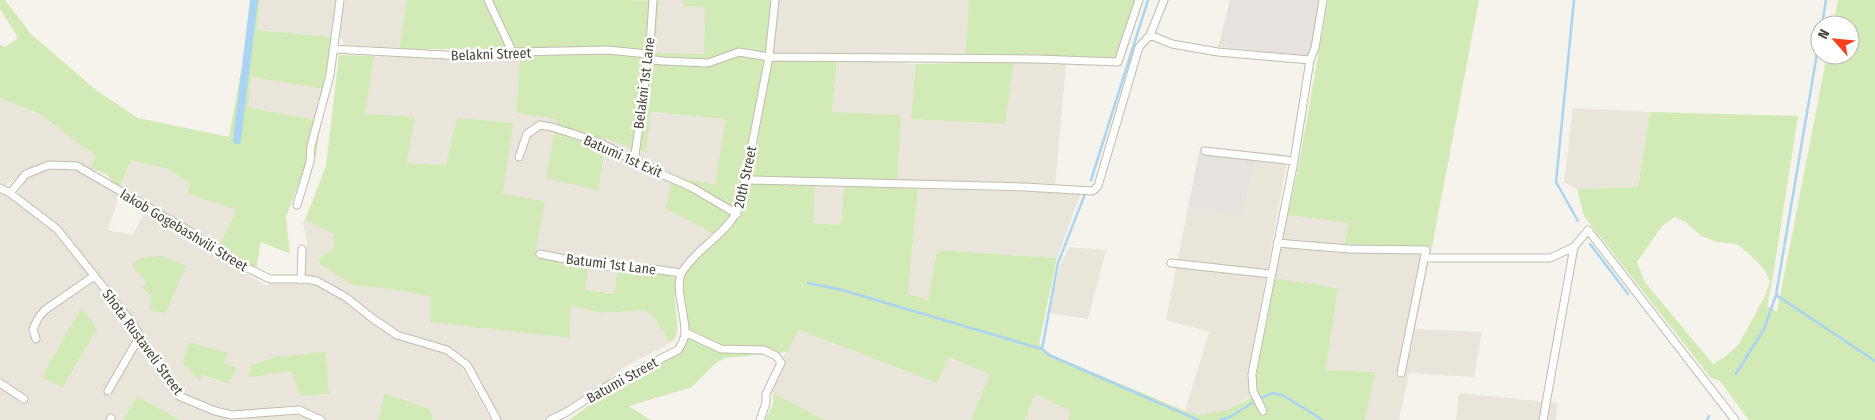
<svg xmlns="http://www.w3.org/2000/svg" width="1875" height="420" font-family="'Fira Sans Condensed',sans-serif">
<rect width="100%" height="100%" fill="#f6f3ec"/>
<path fill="#eae5da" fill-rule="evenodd" d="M260,0H407L399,49L343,44L342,38L257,30Z
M684,0V6L705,7V54H654L624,0Z
M778,0H969L965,56L772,53Z
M374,56L521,57L516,113L557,118L599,191L607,138L651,112L727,119L715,184L666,209L714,234L681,269L676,279L667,275L617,268L615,294L586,288L589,259L536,250L503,194L446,165L407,163L415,117L364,115Z
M837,60L916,64L912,119L1005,124L1014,62L1066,64L1055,185L897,181L832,112Z
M251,77L321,87L316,120L247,107Z
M0,98L40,114L95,156L90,168L76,165L43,163L2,187L0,186Z
M1573,108L1650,112L1638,187L1577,189L1564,182Z
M1257,152L1288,155L1249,370L1251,397L1227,410L1202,415L1185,411L1209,332L1166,320L1188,207L1242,218Z
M130,161L166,168L190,184L186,193L237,210L218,247L179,221L119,188Z
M60,168L83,171L191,234L218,256L266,286L273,281L319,285L331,290L400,339L446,354L459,362L491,420H433L430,409L386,393L378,420H325L312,413L221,410L179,392L163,370L152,345L59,228L17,196L28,175ZM118,198L145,211L133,235L108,230ZM326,352L329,394L300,396L291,371ZM227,353L224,363L228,384L201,375Z
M815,184L844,185L841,225L813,223Z
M918,189L1081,193L1057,258L937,250L928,300L908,294Z
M0,190L55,231L132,329L181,400L229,420H180L137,396L123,420H0ZM81,309L61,387L43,377Z
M1288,215L1348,223L1345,244L1432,247L1415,329L1482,332L1474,377L1409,373L1399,420H1365L1374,372L1326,370L1338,288L1274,278Z
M305,220L335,234L333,249L319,258L320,264L353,285L404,291L431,297V321L570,338L571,306L601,313L645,310L655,319L670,343L623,368L604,384L546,420H500L471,369L452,350L399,334L329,282L304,274L307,243L303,224Z
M1070,247L1106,250L1088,319L1049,313L1060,264Z
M799,330L937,383L948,357L991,374L971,420H825L764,388Z
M1459,393L1557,403L1556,420H1456Z
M1034,394L1072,411L1068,420H1025Z
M301,413L318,420H247L248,416Z"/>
<path fill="#e6e2dd" d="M1230,0H1320L1310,56L1218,47Z
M1200,147L1257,152L1242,218L1188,207Z"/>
<path fill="#d2eab5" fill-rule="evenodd" d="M0,0H5L31,34L96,90L138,118L229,137L254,0H260L257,30L331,37L316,158L309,156L286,217L290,254L261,242L256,269L218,247L237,210L186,193L190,184L166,168L131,161L119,188L106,174L90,168L95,156L40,114L0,98V45L5,47L18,38L0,9ZM251,77L321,88L316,120L248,107Z
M407,0H624L659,2L655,53L704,54L705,7L683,6L684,0H772L767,61L746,170L733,212L714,234L666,209L672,177L715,184L726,119L651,112L646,153L606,138L599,191L546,178L557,119L516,113L521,49H399Z
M969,0H1136L1120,53L1112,60L965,56Z
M1328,0H1479L1432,247L1345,244L1348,223L1288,215L1300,158Z
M1838,0H1875V420H1749L1720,381L1711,378L1584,216L1577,189L1638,187L1650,112L1798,116L1773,276L1767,306L1777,312L1827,55H1850V25H1833ZM1675,217L1687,223L1701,236L1717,242L1737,244L1757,261L1765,271L1770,281L1766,294L1739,344L1726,356L1713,364L1644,281L1637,262L1662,226Z
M339,55L374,56L365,114L415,117L407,163L446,165L457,118L513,123L503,194L545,201L536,250L589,259L586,289L615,294L617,268L667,275L676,279C676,287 674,295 675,303C675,316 683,334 670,343L655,319L645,310L601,313L571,306L570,338L431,322V297L404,291L353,285L320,264L319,258L333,249L334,234L305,220L326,166Z
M771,60H837L832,112L901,115L897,181L752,177Z
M1014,62L1005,124L911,119L916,64Z
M750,183L815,184L813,223L841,225L844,185L918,189L908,294L928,300L937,250L1057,258L1039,344L1050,354L1185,411L1202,415L1214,412L1227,410L1259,394L1256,387L1257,369L1274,278L1338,288L1326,370L1375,372L1365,420H1068L1071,411L1035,394L1025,420H971L990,374L948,357L937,383L799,330L787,352L725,358L716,363L692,387L629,406L651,420H569L616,385L664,358L686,341L682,294L684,274L698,258L738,217L745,205Z
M160,256L186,265L166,313L150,310L151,296L142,287L147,283L132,266L137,259Z
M81,308L97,329L62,388L42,377Z
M189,342L228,353L224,363L237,368L229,384L202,375L199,381L183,363Z
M326,352L329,394L300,396L291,371L249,377L251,365L275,357Z
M385,393L430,409L433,420H378Z
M773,393L825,420H765L773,404Z
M137,396L180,420H123Z"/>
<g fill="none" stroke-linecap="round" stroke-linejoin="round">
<path stroke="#a9d4f2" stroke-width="2.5" d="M1574,0L1556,182L1578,221
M1822,25L1826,0
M1091,180L1148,0
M1590,244L1628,294
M808,283L842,290L1042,349L1058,263L1085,194
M1776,295L1875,361
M1042,349L1049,355L1198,420
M1736,374L1764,329L1776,295L1820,36
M1260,398L1274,393L1284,396L1323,420
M1220,420L1230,417L1252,403
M1707,420L1709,416"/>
<path stroke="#a9d4f2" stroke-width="8" d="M237,140L254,0"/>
<defs>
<path id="street" d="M488,0L513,53
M1150,35L1172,44L1218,52L1310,60
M333,49L464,56L517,52L607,50L648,54
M647,59L663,61L708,63L739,52L769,57L1037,59L1118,62L1139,0
M1205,151L1294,161
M519,157L527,134L540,125L552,127L601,143L641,165L691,187L737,214
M641,165L635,155L650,45L653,0
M744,184L750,180L1024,187L1093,191L1098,186L1139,47L1150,35L1164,0
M0,188L10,193L57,229L133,324L163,374L179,396L215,411L232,415L299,410L321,420
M10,193L26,174L49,165L77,166L191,232L219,254L270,279H305L317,281L347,298L372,318L397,335L447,350L467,365L497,420
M297,205L310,162L311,146L330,75L340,0
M1277,243L1349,249L1426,250L1401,373
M540,254L600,266L646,268L681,273
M1425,258H1550L1574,247L1588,230L1735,420
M1171,263L1271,274
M301,280L302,249
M685,332L721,349L764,350L776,356L781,363L766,394V403L760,420
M36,339L33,329L39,317L45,310L94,276
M0,383L24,399
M108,391L137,341L142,337
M1263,411L1253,391L1252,374L1294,161L1310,60L1315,48L1323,0
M110,420L111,418
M550,420L565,413L612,383L678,350C681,345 685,339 685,333C686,316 674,287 682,272C699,245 731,233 741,202L769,57L775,0
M1543,420L1574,247"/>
</defs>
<use href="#street" stroke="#c2bbae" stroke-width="9"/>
<use href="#street" stroke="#fff" stroke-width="7"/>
</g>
<g text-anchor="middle" stroke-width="5" stroke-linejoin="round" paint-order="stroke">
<g font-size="14" fill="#4b4439" stroke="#fff">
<text transform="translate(491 54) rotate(-2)" y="5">Belakni Street</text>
<text transform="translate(644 83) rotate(-83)" y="5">Belakni 1st Lane</text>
<text transform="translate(623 156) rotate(24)" y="5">Batumi 1st Exit</text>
<text transform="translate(745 177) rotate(-78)" y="5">20th Street</text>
<text transform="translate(184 230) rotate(31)" y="5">Iakob Gogebashvili Street</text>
<text transform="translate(611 264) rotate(7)" y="5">Batumi 1st Lane</text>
<text transform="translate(143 342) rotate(54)" y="5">Shota Rustaveli Street</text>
<text transform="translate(622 380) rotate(-29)" y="5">Batumi Street</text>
</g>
</g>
<g transform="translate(1835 40) rotate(297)"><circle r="24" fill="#ffffff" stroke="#b7b4b0"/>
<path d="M0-4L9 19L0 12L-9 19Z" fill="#fc3f1d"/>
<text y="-8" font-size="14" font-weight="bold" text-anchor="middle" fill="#4b4439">N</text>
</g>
</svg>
